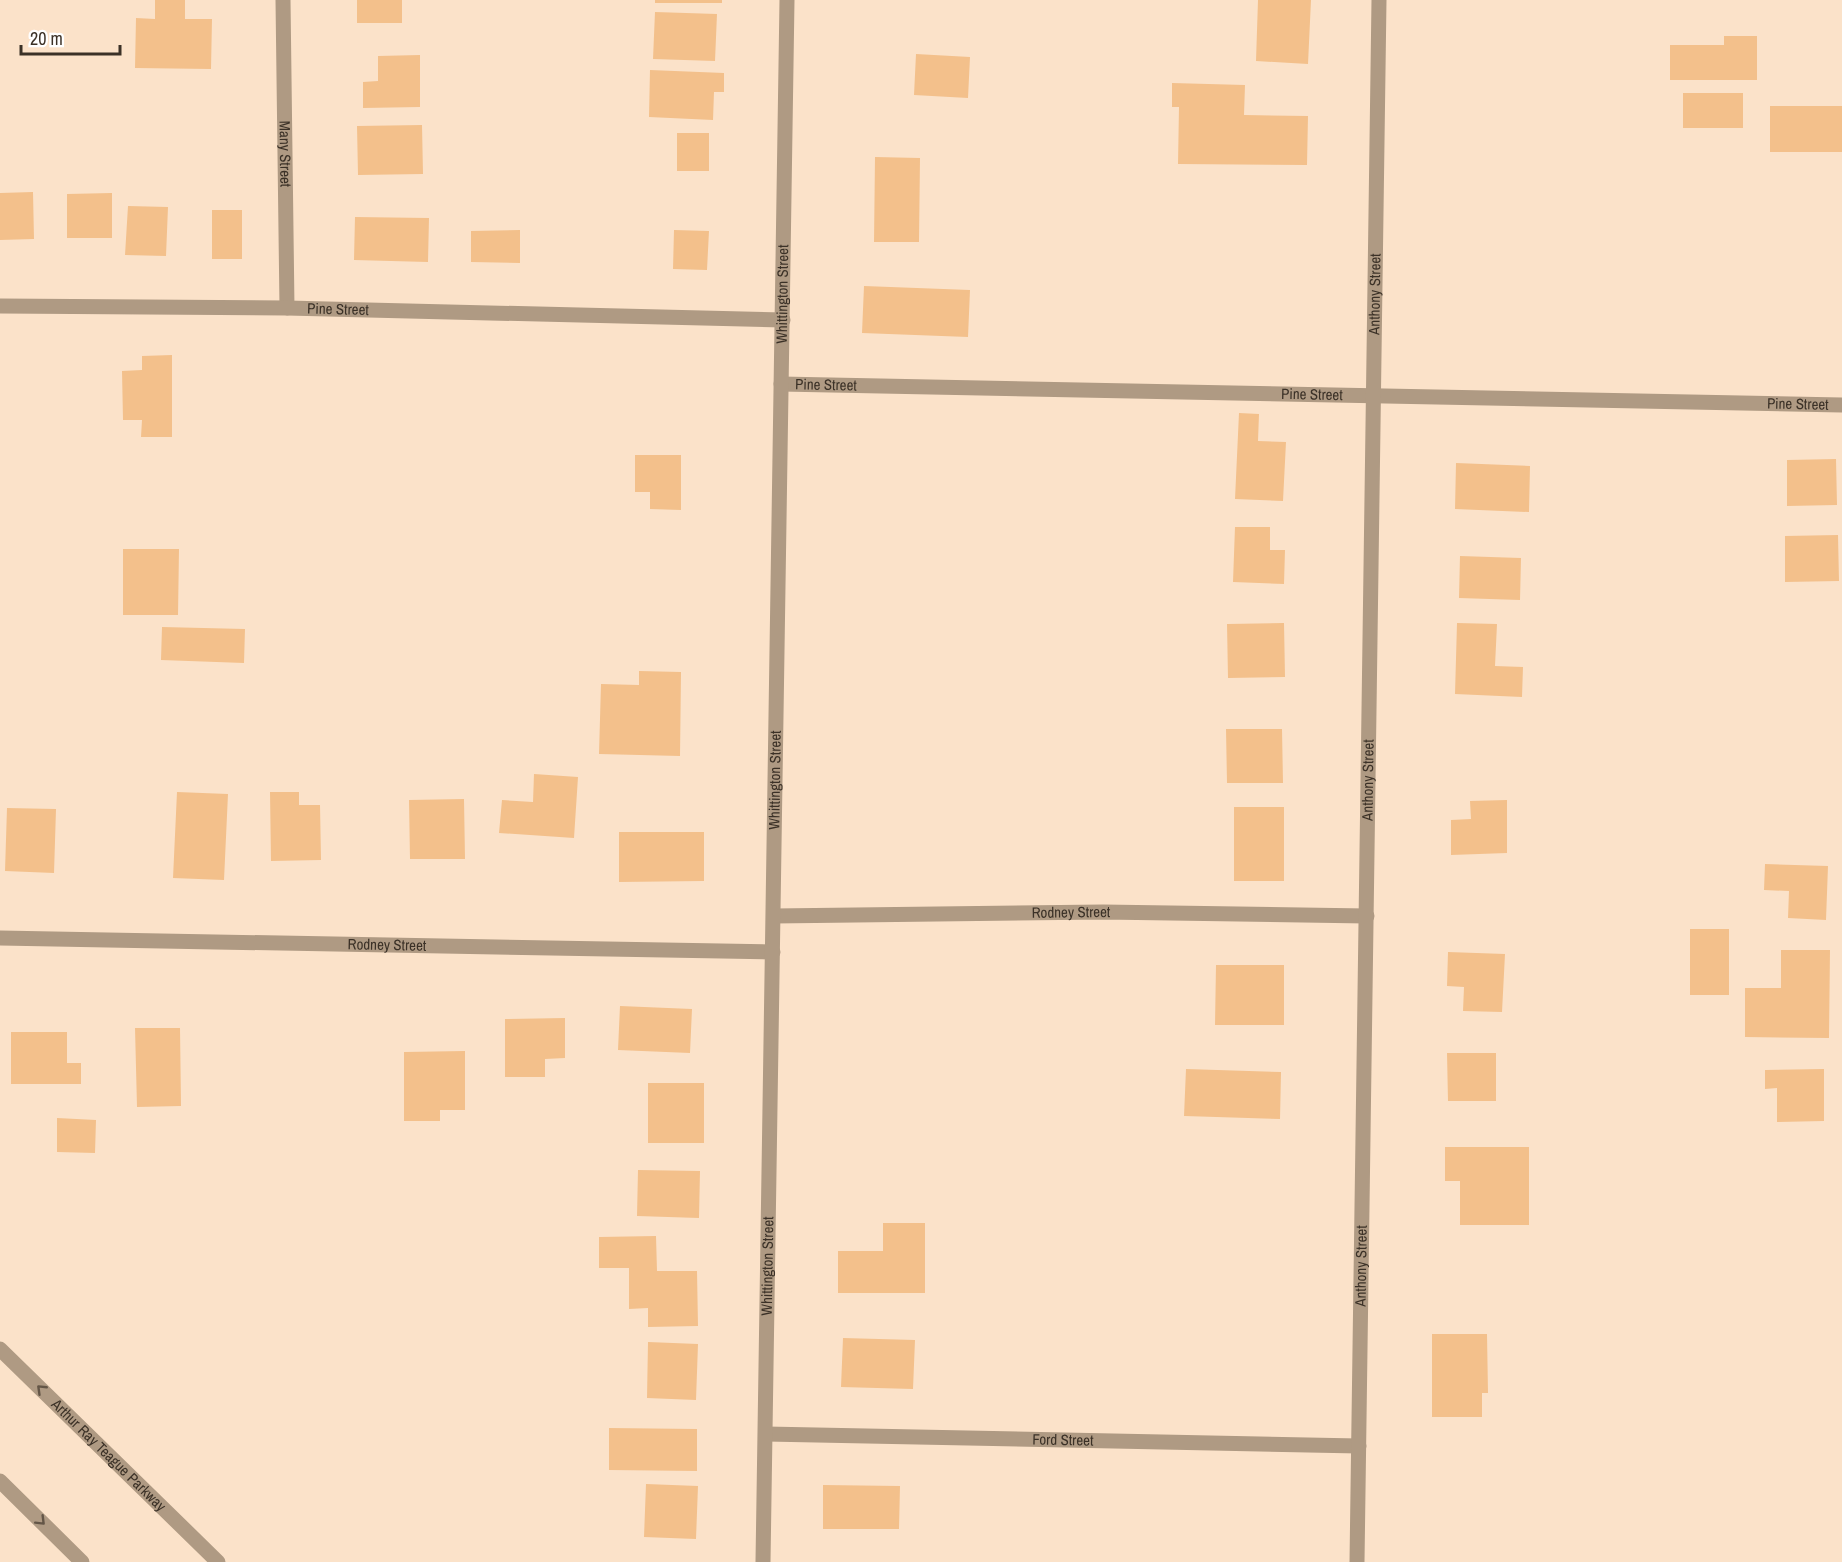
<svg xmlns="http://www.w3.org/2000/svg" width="1842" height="1562" font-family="'Archivo Narrow',sans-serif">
<rect width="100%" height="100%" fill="#fbe2c9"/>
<path fill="#f3c08b" d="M155,0H185V19H212L211,69L135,68L136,18L155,19Z
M357,0H402V23H357Z
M655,0H722V3H655Z
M1258,0H1311L1308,64L1256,61Z
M655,12L717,14L715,61L653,59Z
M1724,36H1757V80H1670V45H1724Z
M916,54L970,57L968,98L914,95Z
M420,55V107L363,108V82L378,81V56Z
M650,70L724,73V92H714L713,120L649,117Z
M1172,83L1245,85L1244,115L1308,116L1307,165L1178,164L1179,107H1172Z
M1683,93H1743V128H1683Z
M1770,106H1842V152H1770Z
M422,125L423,174L358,175L357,126Z
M677,133H709V171H677Z
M875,157L920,158L919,242H874Z
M33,192L34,239L0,240V193Z
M112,193V238H67V194Z
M128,206L168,207L166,256L125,255Z
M212,210H242V259H212Z
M355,217L429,218L428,262L354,260Z
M520,230V263L471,262V231Z
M674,230L709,231L707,270L673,269Z
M864,286L970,290L968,337L862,333Z
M172,355V437H141L142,420H123L122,371L142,370V356Z
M1239,413L1259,414L1258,441L1286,442L1283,501L1235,499Z
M635,455H681V510L650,509V492H635Z
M1836,459L1837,505L1787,506V460Z
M1456,463L1530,466L1529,512L1455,509Z
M1235,527H1270V550H1285L1284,584L1233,582Z
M1838,535L1839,581L1785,582V536Z
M123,549H179L178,615H123Z
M1460,556L1521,558L1520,600L1459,598Z
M1284,623L1285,677L1228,678L1227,624Z
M1457,623L1497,624L1495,666L1523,667L1522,697L1455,694Z
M162,627L245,629L244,663L161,660Z
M639,671L681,672L680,756L599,754L601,684L639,685Z
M1226,729H1282L1283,783H1227Z
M534,774L578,777L574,838L499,833L502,800L533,802Z
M177,792L228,794L224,880L173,878Z
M270,792H299V805H320L321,860L271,861Z
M464,799L465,859H410L409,800Z
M1507,800V853L1451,855V820L1471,819L1470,801Z
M1234,807H1284V881H1234Z
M7,808L56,809L54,873L5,871Z
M619,832H704V881L619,882Z
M1765,864L1828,866L1826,920L1788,918L1789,891L1764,890Z
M1690,929H1729V995H1690Z
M1781,950H1830L1829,1038L1745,1037V988H1781Z
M1448,952L1505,954L1502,1012L1463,1011L1464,987L1447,986Z
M1216,965H1284V1025H1215Z
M620,1006L692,1009L690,1053L618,1050Z
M565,1018V1058L545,1059V1077H505V1019Z
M135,1028H180L181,1106L137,1107Z
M11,1032H67V1063H81V1084H11Z
M465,1051V1110H440V1121H404V1052Z
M1447,1053H1496V1101H1448Z
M1186,1069L1281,1072L1280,1119L1184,1116Z
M1824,1069V1121L1777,1122V1088L1765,1089V1070Z
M648,1083H704V1143H648Z
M57,1118L96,1120L95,1153L57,1152Z
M1445,1147H1529V1225H1460V1181H1445Z
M638,1170L700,1171L699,1218L637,1216Z
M883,1223H925V1293H838V1251H883Z
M656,1236L657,1271H697L698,1326L648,1327V1308L629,1309V1268H599V1237Z
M1432,1334H1487L1488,1393H1482V1417H1432Z
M843,1338L915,1340L913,1389L841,1387Z
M648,1342L698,1344L696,1400L647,1398Z
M609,1428L697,1429V1471L609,1470Z
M646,1484L698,1486L696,1539L644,1537Z
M823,1485L900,1486L899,1529H823Z"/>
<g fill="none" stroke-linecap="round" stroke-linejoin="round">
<g stroke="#af9a83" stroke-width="15">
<path id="s1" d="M283,0L287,308"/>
<path id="s2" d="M0,306L287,308L783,320"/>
<path id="s3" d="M781,384L1842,405"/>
<path id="s4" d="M774,916L1103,912L1367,916"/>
<path id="s5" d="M0,938L773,952"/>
<path id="s6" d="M0,1349L218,1562"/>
<path id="s7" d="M766,1434L1359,1446"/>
<path d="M0,1481L82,1562"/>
<path id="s8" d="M763,1562L787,0"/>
<path id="s9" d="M1357,1562L1379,0"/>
</g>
</g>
<defs><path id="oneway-chevron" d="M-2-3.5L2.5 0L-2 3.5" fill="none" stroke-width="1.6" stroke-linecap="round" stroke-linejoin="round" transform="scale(1.5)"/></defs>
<g stroke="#645647">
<use href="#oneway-chevron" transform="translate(41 1389) rotate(-136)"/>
<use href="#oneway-chevron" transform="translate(41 1521) rotate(45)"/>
</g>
<g text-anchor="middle" stroke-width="5" stroke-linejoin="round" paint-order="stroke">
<g font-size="15" fill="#3b3127" stroke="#fff">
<text dy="5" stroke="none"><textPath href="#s1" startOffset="154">Many Street</textPath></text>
<text dy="5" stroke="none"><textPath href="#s8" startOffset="1268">Whittington Street</textPath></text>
<text dy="5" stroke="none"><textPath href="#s9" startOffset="1268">Anthony Street</textPath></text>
<text dy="5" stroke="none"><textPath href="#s2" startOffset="338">Pine Street</textPath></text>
<text dy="5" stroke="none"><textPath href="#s3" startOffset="45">Pine Street</textPath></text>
<text dy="5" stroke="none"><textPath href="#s3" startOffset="531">Pine Street</textPath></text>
<text dy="5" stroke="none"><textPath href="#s3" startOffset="1017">Pine Street</textPath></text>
<text dy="5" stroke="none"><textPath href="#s8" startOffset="782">Whittington Street</textPath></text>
<text dy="5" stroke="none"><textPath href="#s9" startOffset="782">Anthony Street</textPath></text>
<text dy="5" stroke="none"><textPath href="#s4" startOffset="297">Rodney Street</textPath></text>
<text dy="5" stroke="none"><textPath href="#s5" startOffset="387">Rodney Street</textPath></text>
<text dy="5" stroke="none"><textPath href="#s8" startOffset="296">Whittington Street</textPath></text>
<text dy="5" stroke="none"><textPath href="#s9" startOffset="296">Anthony Street</textPath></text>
<text dy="5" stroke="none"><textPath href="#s7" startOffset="297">Ford Street</textPath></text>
<text dy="5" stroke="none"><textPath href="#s6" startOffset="152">Arthur Ray Teague Parkway</textPath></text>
</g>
</g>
<path d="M21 45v9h99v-9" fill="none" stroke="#3b3127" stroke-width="3"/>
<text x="30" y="45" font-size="18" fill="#3b3127" stroke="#ffffff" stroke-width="4.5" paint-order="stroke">20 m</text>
</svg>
